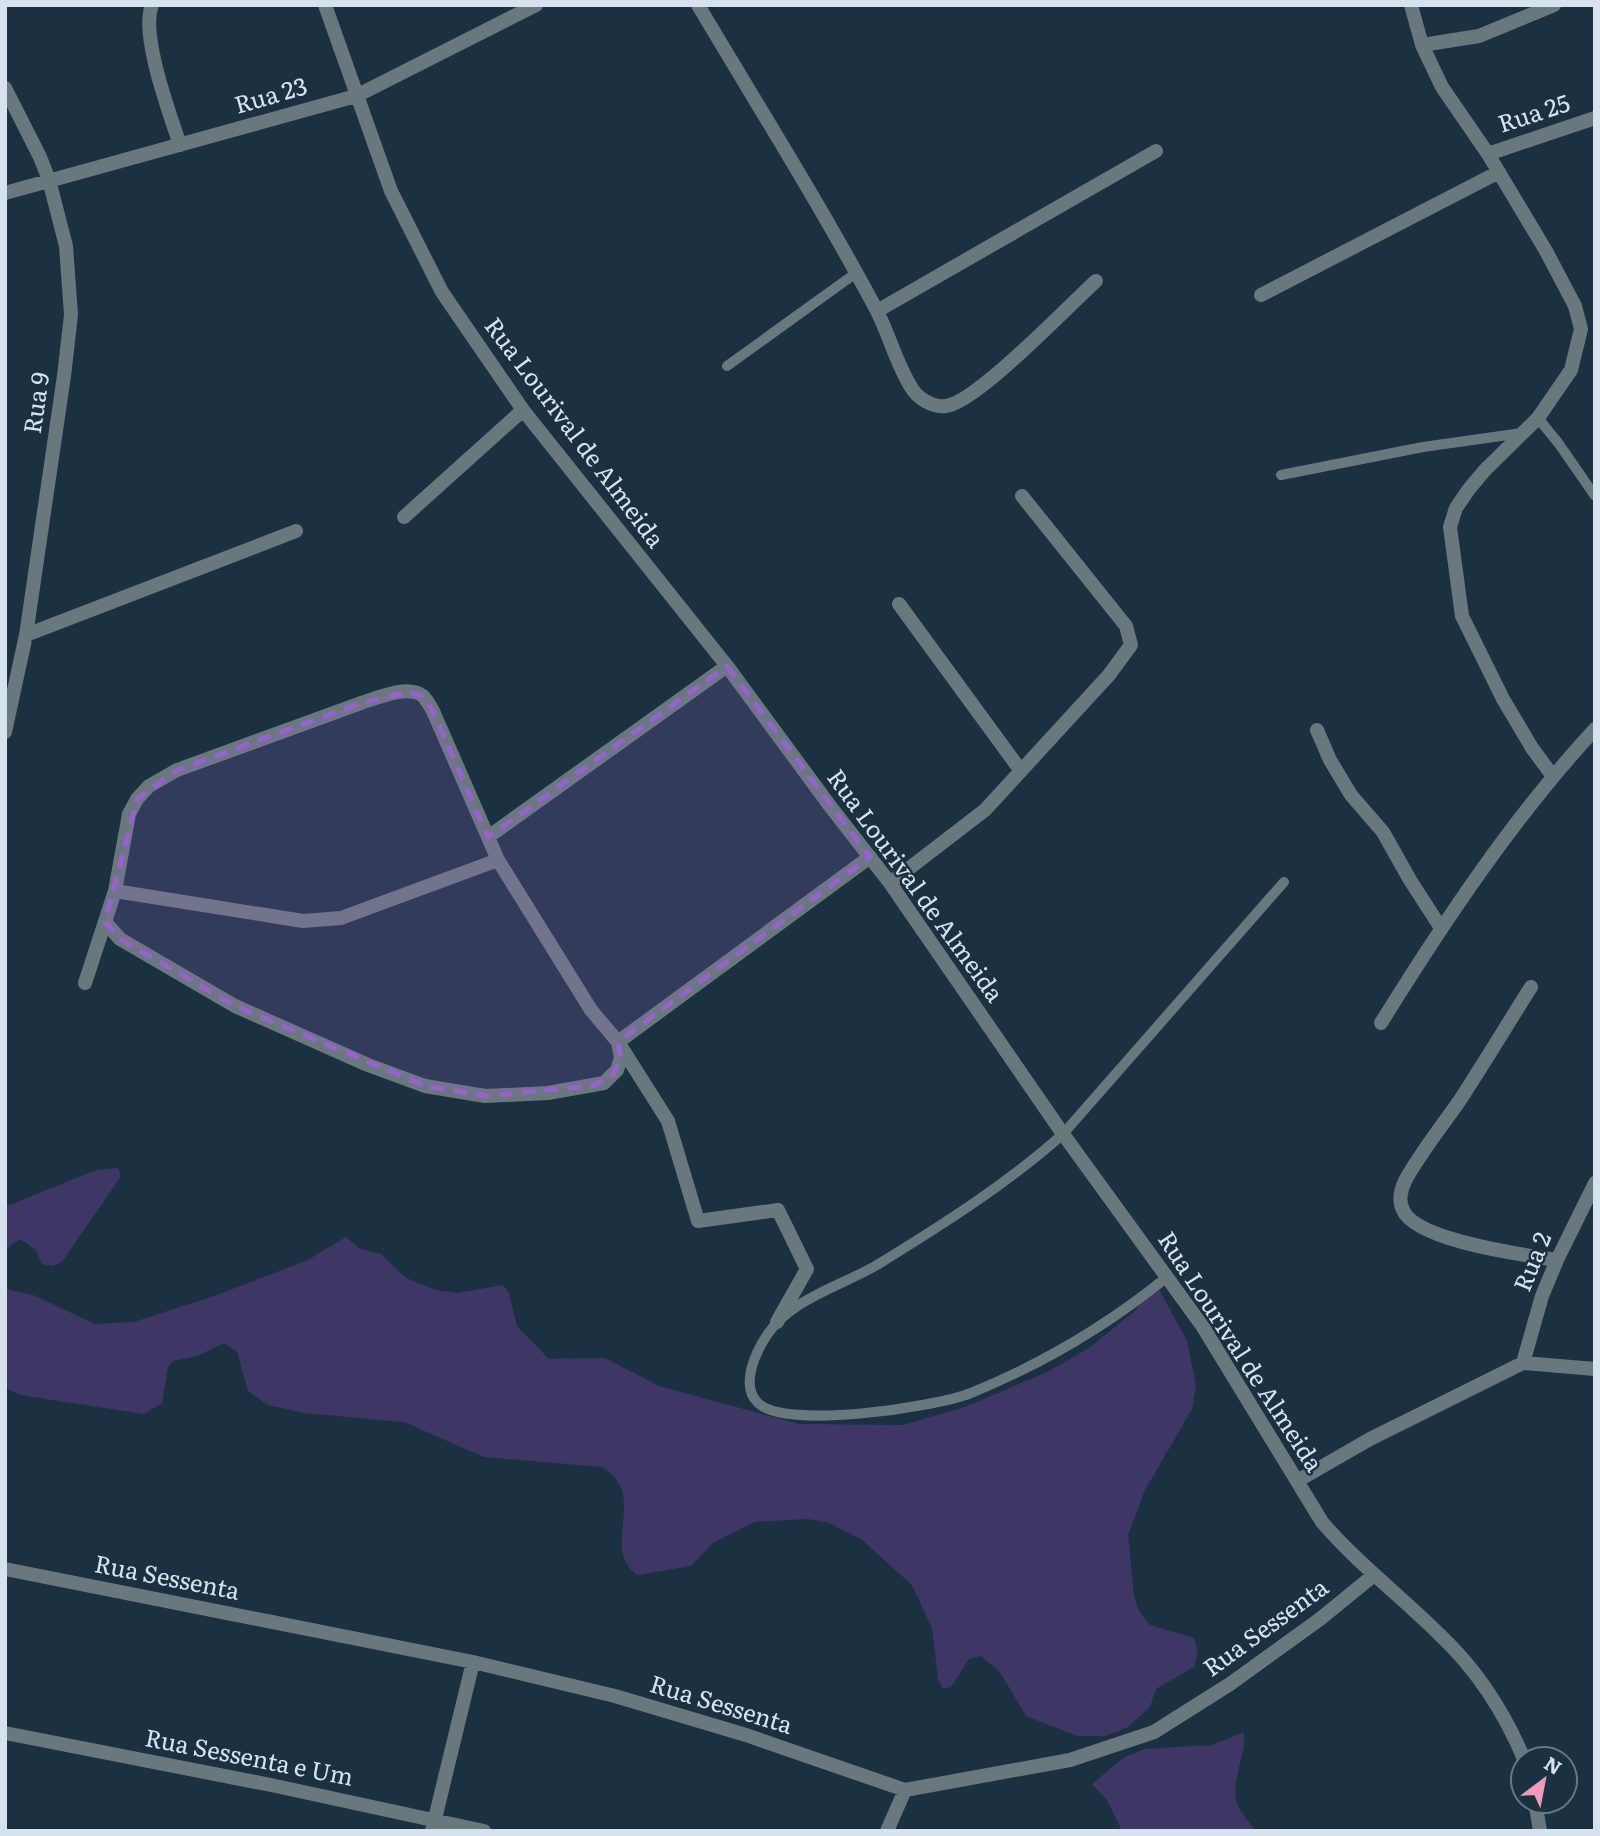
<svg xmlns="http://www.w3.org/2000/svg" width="1600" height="1836" font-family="Literata,serif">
<rect width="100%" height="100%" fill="#1b3142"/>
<path fill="#3e3765" d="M118,1168L121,1176L62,1262L52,1266L42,1264L36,1250L20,1239L11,1245L5,1252V1207L96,1170Z
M346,1237L360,1249L381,1254L406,1278L436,1290L457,1293L503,1285L509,1293L517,1326L549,1359L605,1358L659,1386L799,1424L903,1425L965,1407L1047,1372L1089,1348L1136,1310L1155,1282L1187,1341L1196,1386L1192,1409L1145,1490L1128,1535L1134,1596L1139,1611L1150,1625L1194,1638L1198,1652L1194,1667L1156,1689L1150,1707L1128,1727L1105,1736H1077L1026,1716L1000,1672L981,1656L969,1659L951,1687L943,1689L938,1679L932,1628L912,1585L861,1539L827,1522L807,1519L755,1522L713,1543L691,1566L637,1575C599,1546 650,1496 602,1467L484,1457L404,1422L304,1413L268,1405L248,1391L237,1352L224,1343L197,1356L173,1361L168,1367L162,1403L144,1414L20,1395L5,1388V1289L33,1295L95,1324L134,1322L217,1295L308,1260Z
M1244,1732C1247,1757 1227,1786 1239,1808C1243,1816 1250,1823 1256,1831H1122L1107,1800L1092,1784L1123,1758L1145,1749L1212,1745Z"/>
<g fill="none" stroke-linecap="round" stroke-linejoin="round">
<path stroke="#69787c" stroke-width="10" d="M727,366L856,273
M1538,418L1559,444L1595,496
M1281,475L1423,447L1522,433
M1167,1277C1108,1325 1042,1364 971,1393C936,1407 786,1430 758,1403C740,1386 755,1353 767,1335C791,1299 841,1286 877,1265C942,1225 1007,1184 1063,1134L1284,882"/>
<path stroke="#69787c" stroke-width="14" d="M152,5C140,35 170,114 180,145
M325,5L391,191L442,292L523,410L727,666L830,806L890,883L1063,1134L1203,1327L1322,1522C1358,1564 1402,1597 1441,1636C1477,1670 1505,1714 1524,1759
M698,5C758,106 821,206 876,309C889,334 896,363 911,387C917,398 933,408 946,406C976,403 1069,305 1096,281
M1411,5L1422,45L1442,87L1488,154L1546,251L1575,306L1581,329L1571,370L1538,418L1485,470L1469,489L1456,508L1450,527L1462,616L1503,699L1532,748L1552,775
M1422,45L1479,36L1554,5
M5,88L40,157L49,180L66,246L71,315L64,376L26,635L5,732
M1488,154L1595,118
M5,193L356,96L536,5
M1261,295L1499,172
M877,311L1156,151
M404,517L523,410
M899,604L1021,771
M26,635L296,531
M1317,730L1330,760L1351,795L1383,832L1410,880L1441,928
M488,837L727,666
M890,883L985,810L1109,675L1131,645L1126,626L1022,496
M115,891L303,921L341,918L498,860
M85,983L115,891L129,814L137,799L149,786L177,770L361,703C377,698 407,684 423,696C427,700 430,706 433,711L498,860L591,1010L618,1042L621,1058L617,1070L604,1083L548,1093L485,1096L425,1086L368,1065L235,1006L120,939L105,922
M1531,987C1507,1025 1484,1063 1460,1100C1442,1126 1421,1152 1406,1179C1401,1188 1398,1201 1403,1210C1416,1241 1525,1255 1557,1260
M1381,1023C1445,920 1513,818 1595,729
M777,1322L807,1269L778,1210L698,1221L668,1121L618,1042L870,857
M1523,1363L1542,1296L1557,1260L1595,1183
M1297,1481L1370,1439L1523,1363L1595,1369
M5,1569L473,1662L615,1696L746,1735L905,1790L1070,1760L1154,1732L1230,1684L1320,1619L1374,1575
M5,1733L271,1785L484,1831
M1535,1801L1540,1831
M432,1831L473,1662
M887,1831L905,1790"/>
</g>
<path fill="#9663cd" fill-opacity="0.2" stroke="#9663cd" stroke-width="5" stroke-dasharray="14 9" stroke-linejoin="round" d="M727,666L870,857L618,1042L621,1058L611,1078L591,1086L485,1096L425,1086L235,1006L120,939L105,922L137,799L177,770L361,703L407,692L422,695L433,711L488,837Z"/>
<g text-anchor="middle" stroke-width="5" stroke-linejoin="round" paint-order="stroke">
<g font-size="24" fill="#d6e3ee" stroke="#1b3142">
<text transform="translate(271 96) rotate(-16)" y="8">Rua 23</text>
<text transform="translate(1534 114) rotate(-18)" y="8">Rua 25</text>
<text transform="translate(37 403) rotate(-82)" y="8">Rua 9</text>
<text transform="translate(574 433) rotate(53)" y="8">Rua Lourival de Almeida</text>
<text transform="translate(915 886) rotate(54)" y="8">Rua Lourival de Almeida</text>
<text transform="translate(1533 1262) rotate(-68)" y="8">Rua 2</text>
<text transform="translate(1240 1352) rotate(57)" y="8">Rua Lourival de Almeida</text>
<text transform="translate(167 1578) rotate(11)" y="8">Rua Sessenta</text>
<text transform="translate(1266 1628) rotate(-36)" y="8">Rua Sessenta</text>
<text transform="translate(721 1705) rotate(17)" y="8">Rua Sessenta</text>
<text transform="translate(249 1758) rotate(11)" y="8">Rua Sessenta e Um</text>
</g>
</g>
<rect width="1600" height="1836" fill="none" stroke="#d6e3ee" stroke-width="14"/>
<g transform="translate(1544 1780) rotate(32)"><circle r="33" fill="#1b3142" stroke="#667887" stroke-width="2"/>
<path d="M0-5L12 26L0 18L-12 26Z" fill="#ef9ab8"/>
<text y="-10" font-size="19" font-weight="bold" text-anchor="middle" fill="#d6e3ee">N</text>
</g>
</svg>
